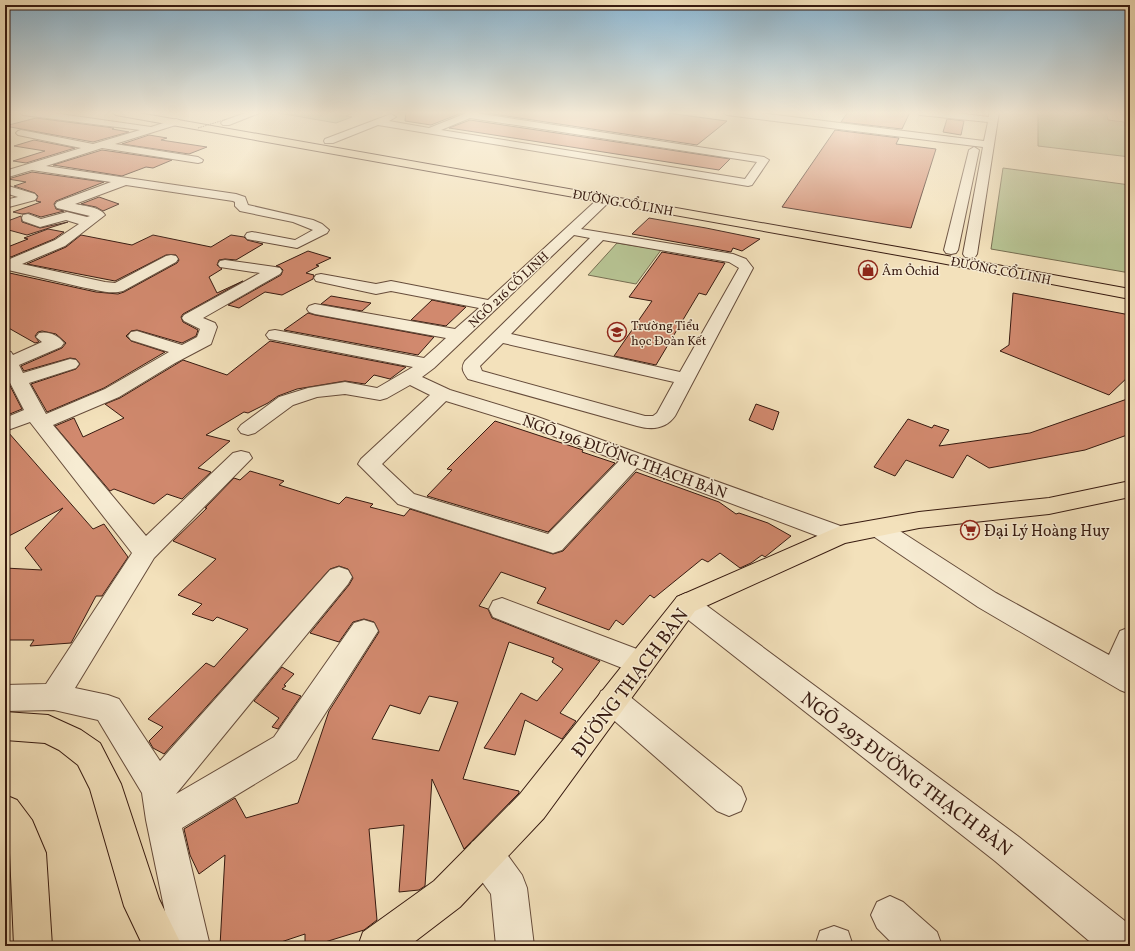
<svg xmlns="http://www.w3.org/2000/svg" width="1135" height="951" font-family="Vollkorn,serif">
<rect width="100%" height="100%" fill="#f3e1bb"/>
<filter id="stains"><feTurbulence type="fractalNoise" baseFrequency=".005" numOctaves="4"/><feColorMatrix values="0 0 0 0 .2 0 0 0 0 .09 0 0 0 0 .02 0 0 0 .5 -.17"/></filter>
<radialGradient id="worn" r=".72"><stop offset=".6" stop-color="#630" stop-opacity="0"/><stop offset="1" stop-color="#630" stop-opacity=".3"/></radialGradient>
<path fill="#b7c393" stroke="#776e52" d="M273,112H355L346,116L352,117L336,123Z
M1038,112H1106L1108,120L1124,122L1130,141V157L1038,146Z
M1003,168L1130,185V273L991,249Z
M617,243L661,250L636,284L588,275Z"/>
<path fill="#d1896e" stroke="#371a10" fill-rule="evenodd" d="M406,112H464L431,125L405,121Z
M480,112H660L727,121L697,145Z
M848,112H910L902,129L841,122Z
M36,118L114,128L112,129L129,132L93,142L5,126Z
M947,119L964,121L961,135L943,132Z
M470,120L730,159L719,170L449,128Z
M835,130L899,138L896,144L936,149L911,228L782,207Z
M149,135L167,138L161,140L207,147L189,154L122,144Z
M34,140L75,148L26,163L13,161L45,151L14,146Z
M102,150L172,160L153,168L146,167L122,176L53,165Z
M32,172L104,182L56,201L54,204L56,209L64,211L41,217L29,213L22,214L13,212L41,202L36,201L38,196L35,193L14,186L26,182L8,179Z
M99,197L119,204L103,211L96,207L81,204Z
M21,216L22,222L40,228L68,222L27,235L5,229V222Z
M649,218L706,228L760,239L742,251L733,248L731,252L632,234Z
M48,229L64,232L54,239L11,257L5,255V248L28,239L24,238Z
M81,235L132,245L153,235L211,247L231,235L244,237L247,240L263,244L236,260L225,259L219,260L217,265L222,269L209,277L217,293L243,281L183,314L181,317L183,322L198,330L196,336L182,343L137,330L131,331L126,336L131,341L165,352L104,388L47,412L31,384L76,369L80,364L76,359L70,358L24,371L21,366L62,348L66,343L56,334L42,331L38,332L35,336L39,342L35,343L5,326V272L96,292L118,294L124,292L177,263L179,260L176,255H166L115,281L27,264L66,247Z
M308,251L331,258L316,265L319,266L306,273L314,275L313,279L282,295L265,292L239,308L228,305L281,275L283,270L280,267L276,266Z
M662,252L725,263L706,295L699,293L656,365L614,356L652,301L629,297Z
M1013,293L1130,315V375L1109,395L1000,351L1009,345Z
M331,296L371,303L362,311L321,304Z
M432,300L466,307L446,326L411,320Z
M308,313L315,315L434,337L418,355L284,330Z
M270,341L406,367L390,379L374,375L365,384L345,381L297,389L278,396L268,403L248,413L244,412L206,435L230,441L198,468L211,472L182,499L167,494L154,504L114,489L110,491L55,426L74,418L83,437L124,418L105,404L120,398L183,360L227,375Z
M5,376L22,409L5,416Z
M1130,398V434L1085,450L989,468L967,455L953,478L906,460L895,476L874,467L908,419L932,428L934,425L949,430L939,446L1030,433Z
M756,404L779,412L773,430L749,420Z
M495,421L583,450L582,452L615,463L548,532L427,496L452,470L447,469Z
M5,432H8L93,529L104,524L128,557L102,596H96L71,643L30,646L34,640H5V568L42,570L25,548L63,508L5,538Z
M250,471L284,481L279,485L339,504L346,497L373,504L370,507L404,516L410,509L553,554L563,551L636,472L719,502L736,514L739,513L768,523L791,536L765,557L762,555L751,563L740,568L720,553L708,562L702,559L654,598L650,595L623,625L616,620L609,630L537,603L546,588L501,572L479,606L488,609L492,618L600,661L560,713L576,721L562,739L525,720L515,755L484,748L521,693L537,701L563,669L552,662L554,658L509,642L463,779L519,791V793L464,849L432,779L425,886L419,890L399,892L404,825L369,829L377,920L364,930L312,946H305V934L269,946H220L225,855L199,874L190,855L184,829L235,798L246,818L298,803L329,711L379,632L374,622L364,619L353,622L339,642L310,633L349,585L353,578L348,569L339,566L330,569L164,754L153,748L149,741L163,727L148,719L206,663L214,667L248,629L217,617L213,621L192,614L202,604L178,595L216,559L173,541L207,508H205L234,478L240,480ZM429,696L458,702L439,751L372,739L390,705L420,714Z
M282,667L294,674L284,685L286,686L282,689L301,696L278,729L272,727L279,718L254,701Z"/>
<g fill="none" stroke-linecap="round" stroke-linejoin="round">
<defs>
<path id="minor" d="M19,112H46L151,127L176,119L179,120L181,122L179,124L115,144L198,157L203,160L202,162L198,163L102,148L46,166L236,194L245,197L248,205L313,220L322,224L329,230L327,233L297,248L252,240L247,239L245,236L247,233L252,232L295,240L313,230L293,222L240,211L235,206V202L233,201L126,185L75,204C84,206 100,207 105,215L65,246L22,264L105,282L115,283L166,256L171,255L176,256L178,259L176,262L123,291C110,295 94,289 81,287C57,281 33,276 8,270H5V261L55,240L79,224L66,220L40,227L23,221L22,218L23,215L28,214L41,219L67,212L87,217L90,216L57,208L55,205L57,202L111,182L32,170L5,178V171L81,148L18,135L16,133L18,131L21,130L93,144L140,130L23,115Z
M248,112H262L229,125H223L221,123L223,121Z
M469,112L764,157L769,160L752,185L748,186L378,125L333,143H325L324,141L325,139L391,114L396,117L389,121L429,128ZM470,118L757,162L745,179L441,130Z
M723,112H751L984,141L988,122L920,115L916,112H947L989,117V112H999L977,254L975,257L970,258L965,257L963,254L983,147L727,115Z
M974,147L979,150L958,250L956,253L951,254L946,253L944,250L969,150Z
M5,185L35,194L37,197L35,200L5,208V200L18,197L5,193Z
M605,195L609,196L611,199L609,202L581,229L733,254L746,259L753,268L675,416C666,429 651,430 637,426L468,379C464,373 460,369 465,361L590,238L574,235L434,368L422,377L450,390L535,416L849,529L852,535L849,541L840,544L831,541L637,468L562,550L553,553L398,504L358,464L361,459L430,395L410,385L387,398L380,400L345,394L317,397L293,405L255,433L248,435L241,433L238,429L241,425L279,397L308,388L345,382L377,388L413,367L275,340L269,339L266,335L269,331L275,330L424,358L446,338L315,314L309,312L307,309L309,306L315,304L455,329L479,308L391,291L376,294L316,281L314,278L316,275L321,274L376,284L391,281L488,300L601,196ZM603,240L729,262L739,268L680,372L511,334ZM503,343L674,382L657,413L653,416H645L482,371L480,366ZM446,401L521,424L619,461L548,534L414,494L382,464Z
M225,260L275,267L280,268L282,271L280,274L203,318L215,323L217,327L211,344L175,363L119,397L53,425L146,536L233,453L241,451L249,453L252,458L154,558L75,688L108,695L119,699L160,761L330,570L339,567L348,570L352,577L348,584L176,794L274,737L354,623L364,620L374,623L378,631L296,759L182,828L210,946H172L146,820L142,793L98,720L54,710L5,711V685L46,684L132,553L30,422L5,431V418L24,410L5,373V351L11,352L13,355L42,342L36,337L39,333C48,331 58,335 64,343L61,347L19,365L23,373L70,359L76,360L79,364L76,368L29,383L46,414L105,389L169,352L131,340L128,336L131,332L137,331L182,345L197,337L200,329L184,321L182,318L184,315L260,273L220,267L218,264L220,261Z
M878,520L886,522L996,593L1109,655L1120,631L1130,627V694L1120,690L978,607L870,534L866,528L870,522Z
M686,593L695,597L1019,837L1130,925V946H1095L995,861L677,611L673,604L677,597Z
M502,598L650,654L654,663L650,672L640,675L493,617L489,609L493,601Z
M612,687L623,691L741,787L746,799L741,811L729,816L717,811L601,709L597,700L601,691Z
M485,837L498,842L522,875L527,888L534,946H496L491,894L472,868L467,855L472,842Z
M890,896L903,902L937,932L942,946H895L877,928L871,915L877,902Z
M834,926L848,931L853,946H815L820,931Z"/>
<path id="major" d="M112,112H133L920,251L1130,289V299L920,259L116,115Z
M1130,481V497L1049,514L919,528L845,543L695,611L544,818L460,907L409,946H358L363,932L434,881L520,794L677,597L840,526L919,512L1049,498Z
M5,712L48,715L81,730L100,743L121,784L159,899L182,946H143L124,906L90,789L78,765L59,750L45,743L5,740Z
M5,795L17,800L32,820L46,853L52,946H14L10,853L5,840Z"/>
</defs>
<use href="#minor" stroke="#664c3b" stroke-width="2"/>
<use href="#major" stroke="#371a10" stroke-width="2"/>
<use href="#minor" fill="#f7ecd3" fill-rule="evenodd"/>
<use href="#major" fill="#f3e1bb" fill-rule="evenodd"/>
<path stroke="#371a10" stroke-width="1" stroke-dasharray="1.5 1" stroke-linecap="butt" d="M198,128L227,119"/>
</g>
<linearGradient id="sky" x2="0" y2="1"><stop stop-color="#8ab7d4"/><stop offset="0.46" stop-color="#faf2e0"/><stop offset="1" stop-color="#faf2e0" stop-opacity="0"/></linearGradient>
<rect width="1135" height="245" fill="url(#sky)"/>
<defs>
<symbol id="shop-ring" viewBox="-11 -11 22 22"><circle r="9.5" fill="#f7ecd3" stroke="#8f2418" stroke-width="1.5"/><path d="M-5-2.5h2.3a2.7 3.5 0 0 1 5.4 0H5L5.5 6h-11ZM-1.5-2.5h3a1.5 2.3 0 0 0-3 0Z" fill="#8f2418"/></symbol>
<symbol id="school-ring" viewBox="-11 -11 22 22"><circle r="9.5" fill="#f7ecd3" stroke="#8f2418" stroke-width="1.5"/><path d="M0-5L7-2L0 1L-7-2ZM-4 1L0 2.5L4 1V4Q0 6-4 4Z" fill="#8f2418"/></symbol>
<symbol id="supermarket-ring" viewBox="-11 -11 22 22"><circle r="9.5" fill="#f7ecd3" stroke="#8f2418" stroke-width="1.5"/><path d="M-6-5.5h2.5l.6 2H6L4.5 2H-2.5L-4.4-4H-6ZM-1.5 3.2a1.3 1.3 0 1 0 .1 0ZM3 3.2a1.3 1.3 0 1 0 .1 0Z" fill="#8f2418"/></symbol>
</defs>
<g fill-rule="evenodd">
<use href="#shop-ring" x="857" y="259" width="22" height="22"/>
<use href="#school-ring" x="606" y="321" width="22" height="22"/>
<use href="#supermarket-ring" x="959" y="519" width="22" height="22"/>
</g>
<g text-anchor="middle" stroke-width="3" stroke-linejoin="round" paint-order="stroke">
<g font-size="13" fill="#371a10" stroke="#f7ecd3">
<text transform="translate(623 202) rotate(10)" y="5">ĐƯỜNG CỔ LINH</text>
<text transform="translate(1001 270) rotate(11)" y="5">ĐƯỜNG CỔ LINH</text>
<text transform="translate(508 289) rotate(-43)" y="5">NGÕ 216 CỔ LINH</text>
</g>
<g font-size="13" fill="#371a10" stroke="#f7ecd3" text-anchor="start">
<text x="882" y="275">Âm Ỏchid</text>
<text x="631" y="330">Trường Tiểu<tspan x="631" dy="15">học Đoàn Kết</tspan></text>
</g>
<g font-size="16" fill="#371a10" stroke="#f7ecd3">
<text transform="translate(625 456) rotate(20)" y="6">NGÕ 196 ĐƯỜNG THẠCH BÀN</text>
</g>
<g font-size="16" fill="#371a10" stroke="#f7ecd3" text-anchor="start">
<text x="984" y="536">Đại Lý Hoàng Huy</text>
</g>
<g font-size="19" fill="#371a10" stroke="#f7ecd3">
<text transform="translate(629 682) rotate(-53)" y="7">ĐƯỜNG THẠCH BÀN</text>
<text transform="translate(907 773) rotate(37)" y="7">NGÕ 293 ĐƯỜNG THẠCH BÀN</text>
</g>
</g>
<rect width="1135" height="951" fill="none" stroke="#f3e1bb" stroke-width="20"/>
<rect x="6" y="6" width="1123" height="939" fill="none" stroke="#371a10" stroke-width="2"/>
<rect x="10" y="10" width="1115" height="931" fill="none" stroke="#371a10"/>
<rect width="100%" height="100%" filter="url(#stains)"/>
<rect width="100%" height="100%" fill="url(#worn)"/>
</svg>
